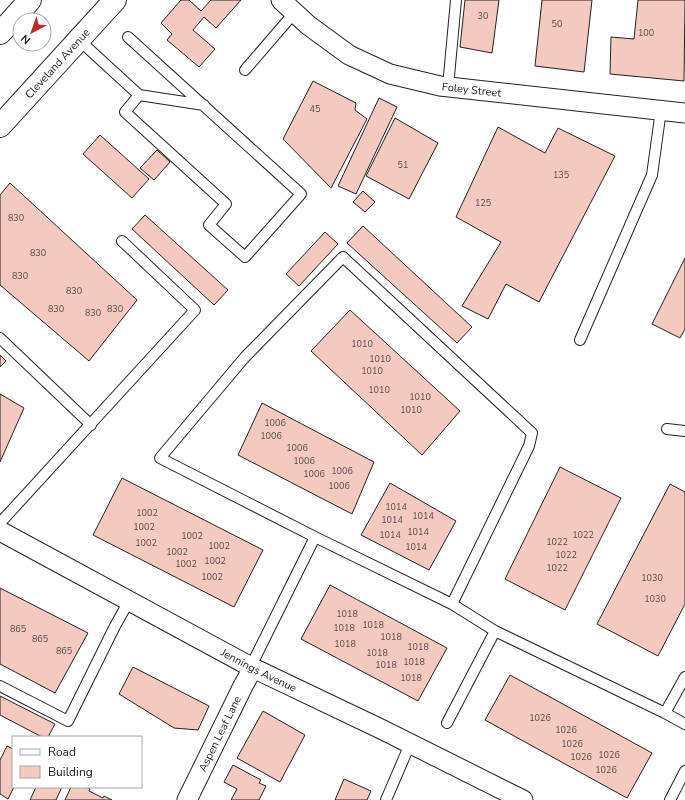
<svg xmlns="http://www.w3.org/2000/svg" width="685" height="800" font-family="'Nunito Sans',sans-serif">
<rect width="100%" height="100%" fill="#fff"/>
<path fill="#f3c9c0" stroke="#222" d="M181,0H189L201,11L211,0H241L216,28L204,17L193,30L215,49L199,67L167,40L172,34L161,23Z
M465,0H499L492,53L460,47Z
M542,0H592L584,72L535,66Z
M638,0H685L684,81L610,74L611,37L634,39Z
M313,81L356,103L355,110L367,119L331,188L283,139Z
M379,98L397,107L356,194L338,186Z
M395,118L438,143L409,199L366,176Z
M498,127L545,153L558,128L615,156L539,302L506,284L488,319L462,306L501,242L456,217Z
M100,135L149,179L132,198L83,154Z
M157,150L170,162L154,180L140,168Z
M10,183L137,300L89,361L0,285V195Z
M363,191L375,202L365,212L353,202Z
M145,215L228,290L214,305L132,229Z
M363,226L472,327L457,343L347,243Z
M325,232L338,244L299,286L286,274Z
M685,258V329L680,338L652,324Z
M350,310L460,411L422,455L311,351Z
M0,355L6,361L0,367Z
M0,394L24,408L0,462Z
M262,403L374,462L352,514L238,455Z
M560,467L621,498L565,610L505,579Z
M122,478L263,550L234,607L93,535Z
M390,483L456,521L429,570L361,535Z
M670,484L685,492V604L658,656L597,624Z
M330,585L447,648L418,701L301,639Z
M0,588L88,633L55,693L0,664Z
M133,667L209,706L198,730L174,728L119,694Z
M510,675L652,753L627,798L485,720Z
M0,696L55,724L48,737H42L0,715Z
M263,711L305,735L280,782L237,758Z
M7,746L13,749V787H14L8,799L0,794V760Z
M233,765L261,780L259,783L266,786L259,800H231L237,789L224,782Z
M344,779L371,791L367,800H335Z
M36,787H62L56,800H30Z
M71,787H86L90,789L89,791L103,798L104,796L112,800H65Z"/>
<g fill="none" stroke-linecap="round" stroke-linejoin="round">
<defs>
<path id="service" d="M128,37L301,194L245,257L209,225L226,204L125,112L139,95
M79,40L139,95L204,105
M245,70L295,12
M448,87L456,0
M0,338L91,425
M580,340L652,175L661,110
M667,429L685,431
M0,523L195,310L122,241
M452,604L529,446L532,433L343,257L245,357L160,458L315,537L452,604L495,631L665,713L685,724
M251,666L315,537
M0,686L68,721L115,626L129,601
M665,713L685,677
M447,723L495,631
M386,800L410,744
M670,800L685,771"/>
<g id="minor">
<path id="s1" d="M281,0L308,25L349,55L390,74L440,86L685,113"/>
<path id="s2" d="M0,531L253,668L383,730L523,800"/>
<path id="s3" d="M187,800L243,686L253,668"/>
</g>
<g id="tertiary">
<path id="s4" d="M0,126L115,0"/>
</g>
<path id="motorway" d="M0,33L30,0"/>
</defs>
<use href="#service" stroke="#222" stroke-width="12"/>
<use href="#minor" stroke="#222" stroke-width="21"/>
<use href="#tertiary" stroke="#222" stroke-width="24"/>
<use href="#motorway" stroke="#222" stroke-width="24"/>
<use href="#service" stroke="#fff" stroke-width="10"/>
<use href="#minor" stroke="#fff" stroke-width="19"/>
<use href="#tertiary" stroke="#fff" stroke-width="22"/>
<use href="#motorway" stroke="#fff" stroke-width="22"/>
</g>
<g text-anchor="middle" stroke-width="3" stroke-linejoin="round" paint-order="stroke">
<g font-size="9" fill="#564c4a">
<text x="483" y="19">30</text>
<text x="557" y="27">50</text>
<text x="646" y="36">100</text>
<text x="315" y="112">45</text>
<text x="403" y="168">51</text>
<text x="561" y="178">135</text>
<text x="483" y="206">125</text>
<text x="16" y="221">830</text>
<text x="38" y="256">830</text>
<text x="20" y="279">830</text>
<text x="74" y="294">830</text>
<text x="56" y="312">830</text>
<text x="115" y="312">830</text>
<text x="93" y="316">830</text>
<text x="362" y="347">1010</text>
<text x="380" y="362">1010</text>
<text x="372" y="374">1010</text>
<text x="379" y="393">1010</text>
<text x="420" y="400">1010</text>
<text x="411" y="413">1010</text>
<text x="275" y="426">1006</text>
<text x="271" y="439">1006</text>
<text x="297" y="451">1006</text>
<text x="304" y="464">1006</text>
<text x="342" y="474">1006</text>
<text x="314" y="477">1006</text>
<text x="339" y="489">1006</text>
<text x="396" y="510">1014</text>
<text x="147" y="516">1002</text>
<text x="423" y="519">1014</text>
<text x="392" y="523">1014</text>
<text x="144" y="530">1002</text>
<text x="418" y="535">1014</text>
<text x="390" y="538">1014</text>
<text x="583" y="538">1022</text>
<text x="192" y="539">1002</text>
<text x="557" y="545">1022</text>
<text x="146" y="546">1002</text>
<text x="219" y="549">1002</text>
<text x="416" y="550">1014</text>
<text x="177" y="555">1002</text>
<text x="566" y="558">1022</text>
<text x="215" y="564">1002</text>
<text x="186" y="567">1002</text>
<text x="557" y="571">1022</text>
<text x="212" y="580">1002</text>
<text x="652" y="581">1030</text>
<text x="655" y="602">1030</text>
<text x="347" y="617">1018</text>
<text x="373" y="628">1018</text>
<text x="344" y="631">1018</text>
<text x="18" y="632">865</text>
<text x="391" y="640">1018</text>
<text x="40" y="642">865</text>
<text x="345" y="647">1018</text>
<text x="418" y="650">1018</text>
<text x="64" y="654">865</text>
<text x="377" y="656">1018</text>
<text x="414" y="665">1018</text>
<text x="386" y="668">1018</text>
<text x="411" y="681">1018</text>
<text x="540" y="721">1026</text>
<text x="566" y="733">1026</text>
<text x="572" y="747">1026</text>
<text x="609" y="758">1026</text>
<text x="581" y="760">1026</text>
<text x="606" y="773">1026</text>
</g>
<g font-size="11" fill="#222" stroke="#fff">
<text dy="4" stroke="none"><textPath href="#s4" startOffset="85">Cleveland Avenue</textPath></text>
<text dy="4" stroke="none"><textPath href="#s1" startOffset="216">Foley Street</textPath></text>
<text dy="4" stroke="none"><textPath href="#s2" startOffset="294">Jennings Avenue</textPath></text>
<text dy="4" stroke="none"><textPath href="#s3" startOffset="74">Aspen Leaf Lane</textPath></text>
</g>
</g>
<rect x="12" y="736" width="130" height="52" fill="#ffffff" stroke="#a7a7a7"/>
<rect x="20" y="749" width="20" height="6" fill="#ffffff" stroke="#a7a7a7"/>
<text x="48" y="756" font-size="12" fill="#222222">Road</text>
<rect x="20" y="766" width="20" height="12" fill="#f3c9c0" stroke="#a7a7a7"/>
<text x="48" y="776" font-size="12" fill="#222222">Building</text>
<g transform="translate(32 32) rotate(221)"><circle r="19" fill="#ffffff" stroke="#a7a7a7"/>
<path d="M0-3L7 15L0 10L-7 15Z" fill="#c62828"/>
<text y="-6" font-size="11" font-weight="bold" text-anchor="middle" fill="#222222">N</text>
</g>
</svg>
